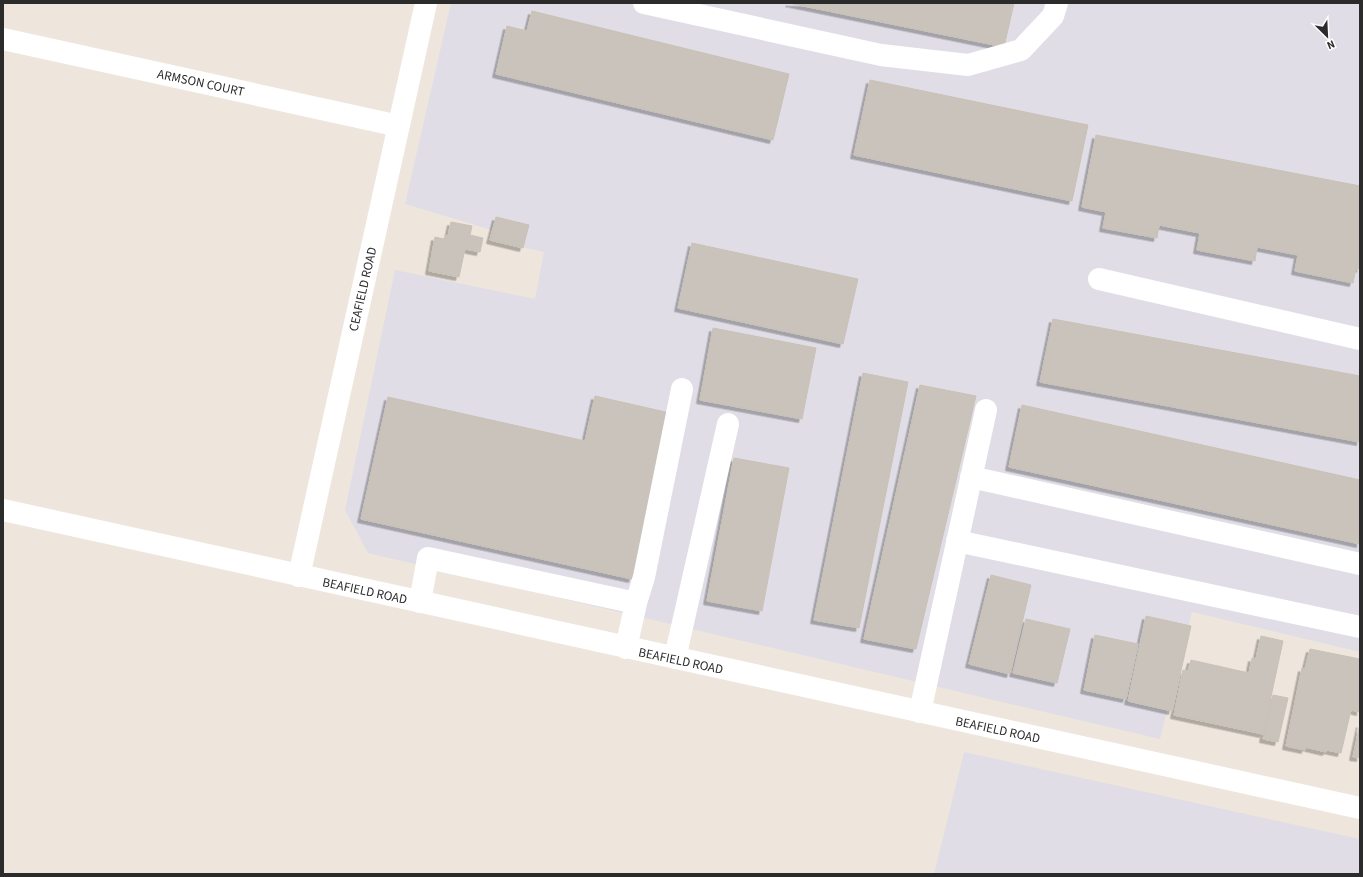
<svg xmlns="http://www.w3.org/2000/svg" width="1363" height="877" font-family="'Source Sans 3',sans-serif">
<defs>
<filter id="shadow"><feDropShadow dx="-3.5" dy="3.5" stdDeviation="0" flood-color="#0004"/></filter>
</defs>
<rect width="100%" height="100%" fill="#eee6dc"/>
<path fill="#e0dde6" d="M451,3H1360V652L1192,612L1160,739L368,553L345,510L395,270L535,299L544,252L490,240L492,230L405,204Z
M964,752L1360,839V874H934Z"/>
<path fill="#c9c3bc" stroke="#c9c2b6" filter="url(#shadow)" d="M789,3H1014L1004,47Z
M532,11L789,74L773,140L496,74L507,26L527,31Z
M870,80L1088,125L1072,201L854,155Z
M1096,135L1360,186V269L1356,268L1353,283L1295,271L1298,255L1257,247L1255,261L1197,250L1200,233L1159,225L1157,238L1103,228L1106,212L1082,207Z
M496,217L529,225L523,248L490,240Z
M451,222L472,226L470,235L483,238L480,252L465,249L459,277L429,271L435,237L444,239L445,236H448Z
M692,243L858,279L843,344L678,308Z
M1053,319L1360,376V442L1040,382Z
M713,328L816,348L802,419L700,400Z
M863,373L908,382L859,628L814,620Z
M920,385L976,396L916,649L864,639Z
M595,396L670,413L632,579L361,519L388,397L585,441Z
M1022,405L1360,480V544L1009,467Z
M734,458L789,468L762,611L707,601Z
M991,575L1031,585L1010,674L969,664Z
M1146,616L1191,626L1172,711L1128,701Z
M1026,619L1070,629L1057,683L1013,673Z
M1095,635L1138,644L1126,699L1084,690Z
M1261,636L1283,641L1263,734L1174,715L1183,670L1188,671L1191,660L1249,673L1252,658L1256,659Z
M1310,649L1360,659V712L1351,710L1341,753L1327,750L1326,752L1305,747V750L1286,746L1302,668L1305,669Z
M1273,695L1288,698L1278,742L1263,739Z
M1360,724V758L1353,757Z"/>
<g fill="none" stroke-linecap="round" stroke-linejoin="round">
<path stroke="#fff" stroke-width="22" d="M644,3L881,55L968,65L1021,50L1053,16L1057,3
M3,39L399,126
M1099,279L1360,339
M971,477L1360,564
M3,510L1360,808
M957,541L1360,627
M299,576L426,3
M420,602L428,558L636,603
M626,648L636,603L644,577L682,389
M675,658L728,424
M920,712L986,410"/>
</g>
<g text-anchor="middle" stroke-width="3" stroke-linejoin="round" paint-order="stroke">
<g font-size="13" fill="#2b2b2b" stroke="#fff">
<text transform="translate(201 82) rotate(12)" y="5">ARMSON COURT</text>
<text transform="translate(362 289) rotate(-77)" y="5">CEAFIELD ROAD</text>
<text transform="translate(365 590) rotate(12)" y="5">BEAFIELD ROAD</text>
<text transform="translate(681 660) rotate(12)" y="5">BEAFIELD ROAD</text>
<text transform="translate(998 729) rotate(12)" y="5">BEAFIELD ROAD</text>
</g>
</g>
<rect width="1363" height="877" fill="none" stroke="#2b2b2b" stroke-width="8"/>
<g transform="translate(1327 36) rotate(156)" stroke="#ffffff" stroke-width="3" paint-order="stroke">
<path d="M0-3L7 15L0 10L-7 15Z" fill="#2b2b2b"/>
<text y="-6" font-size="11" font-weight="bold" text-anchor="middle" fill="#2b2b2b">N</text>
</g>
</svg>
